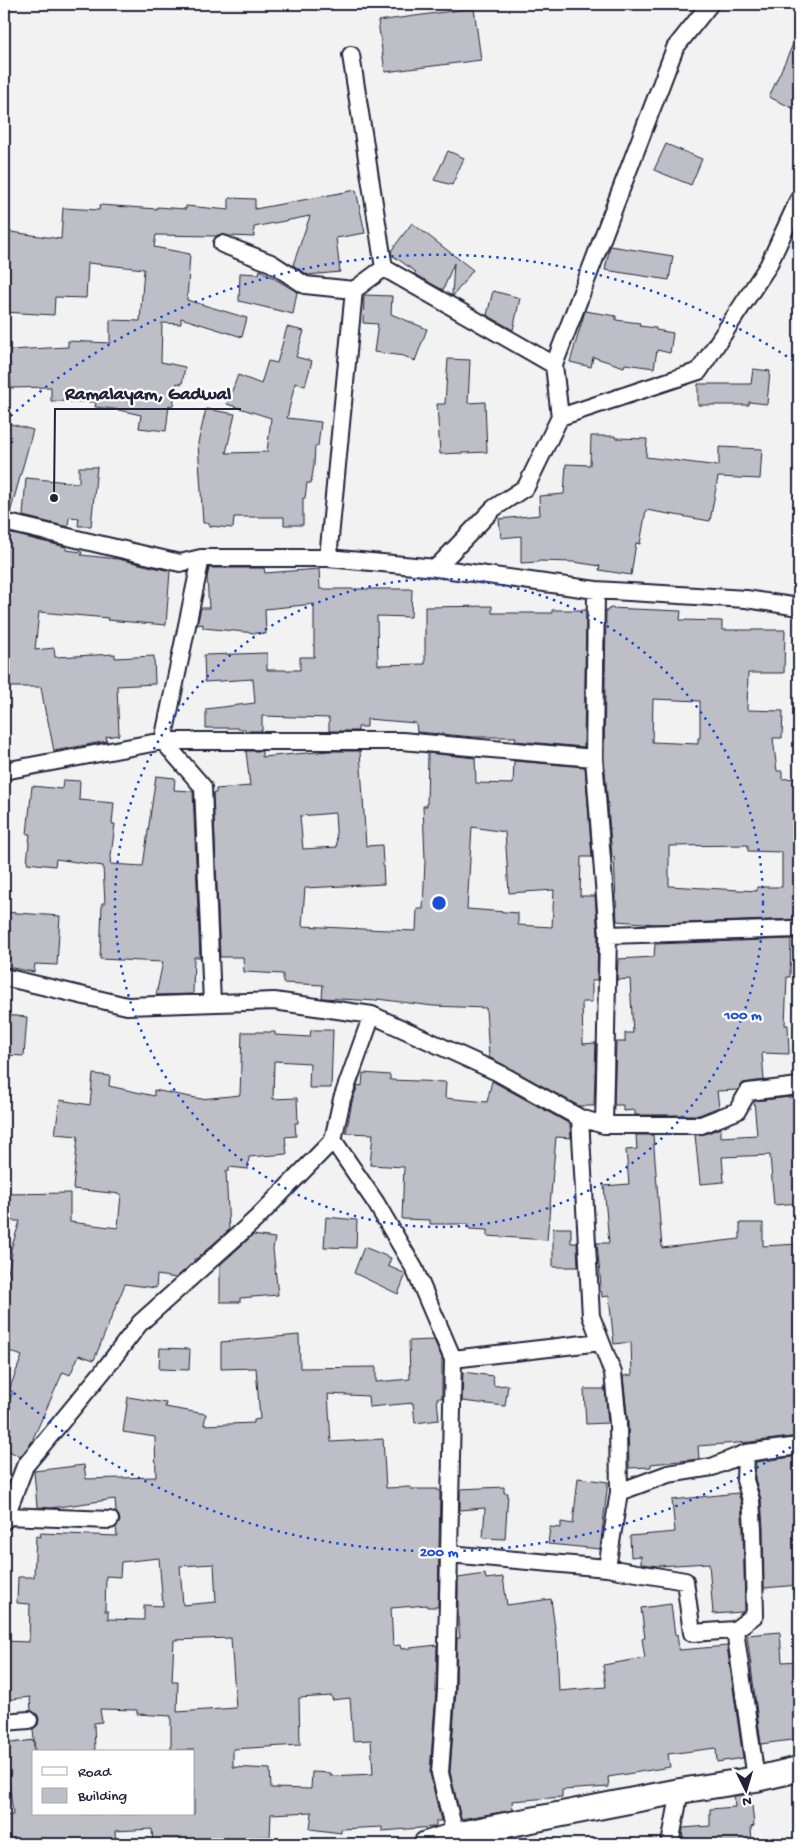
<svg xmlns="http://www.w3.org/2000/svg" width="803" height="1848" font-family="'Gochi Hand',sans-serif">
<rect width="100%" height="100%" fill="#f2f2f3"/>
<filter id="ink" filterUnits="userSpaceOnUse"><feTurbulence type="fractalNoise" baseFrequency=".02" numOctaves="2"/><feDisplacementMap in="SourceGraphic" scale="10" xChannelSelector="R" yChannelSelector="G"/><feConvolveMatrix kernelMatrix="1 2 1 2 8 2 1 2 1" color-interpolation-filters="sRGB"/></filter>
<g filter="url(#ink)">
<path fill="#bebec6" stroke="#22223b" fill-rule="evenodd" d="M474,8L481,60L385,72L378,21Z
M799,31V111L769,97Z
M666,144L702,159L691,185L654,170Z
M448,151L464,158L452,185L434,180Z
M356,190L365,233L336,238L340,272L308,275L293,265L310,216L254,227V237L230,236L221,234L216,236L156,235L154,247L190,254L187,300L247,318L242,337L181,318V324L162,323L161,362L185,367L182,384L177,383L173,406L169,405L166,431L139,428L141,415L114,409L95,407L96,402L51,401V387L11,388L9,350L68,347V341L110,343V320L140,321L144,269L88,263L86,298L55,297L54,315L4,312V231L61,239L63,208L99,210L100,205L157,209V207L186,209V206L229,210V198L255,199V209Z
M412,223L473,270L453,296L452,295L454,263L443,290L414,274L416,272L392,255L391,251Z
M610,246L673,256L669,280L605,270Z
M260,270L297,292L293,314L239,301L240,273L259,274Z
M493,291L520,298L513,330L487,315Z
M364,295L392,296L391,314L427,329L415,361L404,356L374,352L378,324L363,323Z
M585,311L616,316V320L640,323L639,326L656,328V330L673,333L670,353L657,350L654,368L625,364L624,367L593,357L591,367L570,362Z
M287,327L304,331L296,357L312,361L305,386L295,383L287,418L321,422L318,446H315L314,465L311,483H307L305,498H303V525H284V517H234L233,528L209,526V523H203L198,443L206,409L235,414L226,453L267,452L271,418L227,404L238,375L261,384L268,361L277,363Z
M448,359L470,360L468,403L485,402L487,452L440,454L437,404H445Z
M753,369L770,371L767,404L749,402V405H698V384H751Z
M4,422L33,430L10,513L4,512Z
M591,436H615V438L647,439L646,457L719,466V447L762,449L760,479L718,477L710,521L646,510L640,544L636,543L631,575L599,570L600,566L574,562L538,561V562L521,563V536L501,538L499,519L540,515L539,496L564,494L566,464L590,465Z
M79,467H97L91,526H78L79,518L69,517L68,527L23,516L26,478L79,483Z
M4,532L66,547V550L82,552L81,555L118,559L170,571L166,625L107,620L108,618L39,612L35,650L54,648L55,657L115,654V658L154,656L155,684L117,686L119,735L106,737L107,741L54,751L47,716H46L41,687H4Z
M209,568H264L265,573L319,569L320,589H412L411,617L377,616L378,665L425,664V607L492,606V613H552V610H586L584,747L515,741L516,737H474L417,732L416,723L367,719V727H358V731H329V718L262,716V731H245V729H238V728H206V709L255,703L253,679L205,682L204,655L267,653V670H300V657H314V604L265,609L266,634L203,628V624L197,625L201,608H209L207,578Z
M609,608L681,611L680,620L722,621V630H785L784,673H748L747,710L783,711L782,738H773L777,771H782V779L799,778V919L655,924L617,921L614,857H612L604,758L606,610H609ZM653,699L700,701V738H698V744L652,742ZM748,845V851L782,852V887H757V891L669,886V846Z
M246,751H262V757L329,751H360L366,846L382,845L384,884L305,888L302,926L363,929L416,931L417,909H423L425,860L423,806H427L428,753L475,758L476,783L513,784L514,761L585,767L592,857H581L580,896H595L598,935L597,980L592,981V1002H582L583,1044L596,1043L594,1106H579L489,1057L486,1008L433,1006L377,999V1001L322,998L323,985L283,983V974L244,972L243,957H220L213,793H216V789L250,786ZM335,813L337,847L303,849L300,816ZM472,827L505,832L509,893L554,890L552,927L518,925V913L467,909Z
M156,776L175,778L174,790L193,791L200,957H194L193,994L156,995L163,962L100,959L102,903H105L103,866L56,859L55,866L27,863L30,834H27L32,786L62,789L63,780L80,781L79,800L114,803L112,824H115L110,864L143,866Z
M4,912L60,916L57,965L35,964L34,972L7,967L9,947L4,946Z
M791,939L790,977H787L785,1025H788L789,1054L762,1053L764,1080L743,1083L738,1090L717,1091L719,1107L699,1115H635V1110L623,1111V1105H614L616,1042H625V1033H633L630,979L617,980L618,959L654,957L655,944Z
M4,1015L27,1017L24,1056L4,1055Z
M311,1030H333L331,1088H309L310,1063L274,1061L273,1099L297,1098L298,1123H295L296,1136L285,1137L287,1154L249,1157L248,1169L229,1167V1171H226L229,1230L196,1259H194V1262L176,1278L157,1275L156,1288L125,1284L94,1360L79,1355L70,1375L63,1372L31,1443L20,1457L4,1448V1411L13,1392L9,1390L22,1356L4,1349V1303L10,1274L8,1273L12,1253L10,1252L20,1221H4V1194L70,1193V1222L118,1228L121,1194L73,1189L78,1136L55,1134L60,1100L90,1105L93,1074L110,1076L109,1086L154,1096V1090L201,1099L240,1095L242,1032H275V1035L310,1037Z
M363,1073L390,1075V1080L446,1082L445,1098L487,1102L492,1081L570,1124L571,1138L556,1137L547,1240L487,1236V1230L469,1229V1224H430V1220L402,1219L404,1167L370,1165L373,1134L346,1133L352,1102L358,1085L362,1086Z
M799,1096V1203L774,1205L770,1155L722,1157L724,1182L700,1184L695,1135L705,1134L721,1128V1137L757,1135L754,1101Z
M636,1135H653L662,1248L740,1239V1223H763V1246L799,1244V1436L750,1442L698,1446L699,1459L651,1464V1467L629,1468L628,1422L623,1376L632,1375L631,1342L614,1344L609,1296L602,1297L597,1243H609L604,1186L629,1184L626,1150L637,1149Z
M326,1217L357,1220L356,1248L324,1247Z
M553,1228H571V1243H577L578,1267H553Z
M253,1235L275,1238L273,1249L278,1295L240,1298V1302H220V1265Z
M364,1247L391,1258L388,1266L406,1274L398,1294L354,1273Z
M299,1335L300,1368L376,1367V1382L410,1379L409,1341L434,1340L442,1358V1398H437L439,1420L415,1423L413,1403L369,1407L368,1396L328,1394L331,1442L383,1439L386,1488L411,1487V1489H438V1491H440L438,1607H427V1605L391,1608L393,1646L400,1645L401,1649L437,1645L436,1690L430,1773L441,1821H436V1826L433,1827L382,1831V1827L341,1829V1833L310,1829L312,1812L271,1814L270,1837H258V1843L153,1844L152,1829L115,1831L116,1844H4V1816L13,1815L8,1772H4V1744L34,1740V1814H194V1750H171V1716L137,1714V1710L100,1709L102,1722L94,1723L95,1752H35L33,1729L38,1725L39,1719L37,1714L31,1711L30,1697L4,1700V1641L29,1642L30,1604L17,1603L18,1577H34L36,1536L41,1537L40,1533L117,1536L116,1527L120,1521L119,1516L116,1512L115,1499L51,1508L37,1507L34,1471L84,1465L86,1479L156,1477L155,1437L123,1432L128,1397L166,1403L165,1407L206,1414L204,1425L254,1423V1420L260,1419L256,1368L221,1369V1342ZM159,1558L163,1606L144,1605V1620L108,1619V1611H105L106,1576L120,1577L121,1562ZM214,1564L216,1602L183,1605L180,1566ZM231,1638L236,1708L177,1712L178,1681H172L174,1640ZM332,1696V1700L350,1698L353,1741L371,1740L373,1774L330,1776L331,1773L312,1772L311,1789L271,1788L270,1769L233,1767V1749L300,1745L299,1698Z
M160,1348L190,1349L189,1370L159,1369Z
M463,1372L493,1376L494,1386L508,1385L505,1406L462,1401Z
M584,1389H605L608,1423L586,1424Z
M799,1456V1585L764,1588L763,1528L761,1499L755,1479L756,1462Z
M578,1478L608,1482L600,1549L548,1544L550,1527L561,1528V1522L573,1524Z
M504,1487V1493H508L505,1539L483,1538L485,1508L460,1510V1489Z
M738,1493L741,1502L743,1529L745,1610L742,1612L713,1614L709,1563L658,1566L641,1564V1556L631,1557L630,1536L675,1532L672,1500Z
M485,1574L486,1579L503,1577L507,1605L551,1599L557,1643L559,1691L606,1687L603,1665L645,1658L642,1639L645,1638L641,1608L671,1604L675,1635L677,1634L679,1650L727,1646L743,1758L717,1762L716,1748L668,1754L670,1767L608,1777L609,1787L562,1790V1797L512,1801L513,1810L461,1819L450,1772L456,1690L457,1638H460L458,1621V1578Z
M780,1632L782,1662L799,1661V1739L761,1744L747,1635Z
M751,1794L754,1826L751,1827L752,1844H682L683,1828L710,1826V1809L735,1807L734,1796Z"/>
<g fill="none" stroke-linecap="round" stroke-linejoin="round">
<defs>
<path id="minor" d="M351,55L384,268L554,365
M222,244L271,263L305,285L354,290
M560,417L554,365L675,48L710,4
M4,522L180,563L201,558H328L436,568L596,590L746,599L799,607
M201,558L163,741L203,787L212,1003
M328,558L354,290L384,268
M436,568L494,508L526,487L560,417L699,371L768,266L799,199
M596,590L594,758L608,935L604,1125L580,1118L591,1316L613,1373L618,1423L619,1492L607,1568L685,1581L692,1633L735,1630L756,1779
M4,771L163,741H402L594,758
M608,935L799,929
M4,977L127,1006L274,1001L372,1015
M604,1125H701L737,1111L748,1092L799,1086
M333,1140L342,1099L372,1015L497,1072L580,1118
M601,1342L453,1359L449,1554L607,1568
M619,1492L668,1474L712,1467L746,1453L799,1446
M6,1516L110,1520
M4,1521L25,1466L104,1370L140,1323L256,1219L333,1140L376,1203L414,1268L453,1359
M449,1554L446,1690L440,1773L455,1835
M735,1630L755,1615L753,1529L751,1500L745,1480L746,1453
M4,1722L29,1720
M670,1844L680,1791"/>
<path id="secondary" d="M426,1844L455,1835L680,1791L756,1779L799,1769"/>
</defs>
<use href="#minor" stroke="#22223b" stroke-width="20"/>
<use href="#secondary" stroke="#22223b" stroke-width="28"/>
<use href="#minor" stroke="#fff" stroke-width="16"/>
<use href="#secondary" stroke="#fff" stroke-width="24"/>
</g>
</g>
<g fill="none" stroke="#1d4ed8" stroke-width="2.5" stroke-dasharray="2.5 5">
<circle cx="439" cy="903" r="324"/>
<path d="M797 1443A648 648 0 0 1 5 1385M5 421A648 648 0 0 1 797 363"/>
</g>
<circle cx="439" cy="903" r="8" fill="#1d4ed8" stroke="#fff" stroke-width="2.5"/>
<g font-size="15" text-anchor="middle" font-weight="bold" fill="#1d4ed8" stroke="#fff" stroke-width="4.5" stroke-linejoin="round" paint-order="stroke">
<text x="743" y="1019">100 m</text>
<text x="439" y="1556">200 m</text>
</g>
<path fill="none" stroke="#22223b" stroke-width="2" d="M54 498L55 409H241"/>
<circle fill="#22223b" stroke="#fff" stroke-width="2" cx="54" cy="498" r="5"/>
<g font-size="19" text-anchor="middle" font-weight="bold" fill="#22223b" stroke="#fff" stroke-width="4.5" stroke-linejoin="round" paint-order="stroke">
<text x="148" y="399">Ramalayam, Gadwal</text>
</g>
<rect width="803" height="1848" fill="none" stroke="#fff" stroke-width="20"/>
<rect x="10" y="10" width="783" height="1828" fill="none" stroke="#22223b" stroke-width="2" filter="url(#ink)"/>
<rect x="32" y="1750" width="162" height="65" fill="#ffffff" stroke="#a7a7b1"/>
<rect x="42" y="1767" width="25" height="8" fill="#ffffff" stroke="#a7a7b1"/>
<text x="78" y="1776" font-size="15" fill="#22223b">Road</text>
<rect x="42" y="1788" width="25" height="15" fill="#bebec6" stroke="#a7a7b1"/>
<text x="78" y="1800" font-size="15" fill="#22223b">Building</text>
<g transform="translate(746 1790) rotate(175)" stroke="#ffffff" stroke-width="4" paint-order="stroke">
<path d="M0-4L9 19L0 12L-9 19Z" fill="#22223b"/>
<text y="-8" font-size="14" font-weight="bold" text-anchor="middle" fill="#22223b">N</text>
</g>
</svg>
